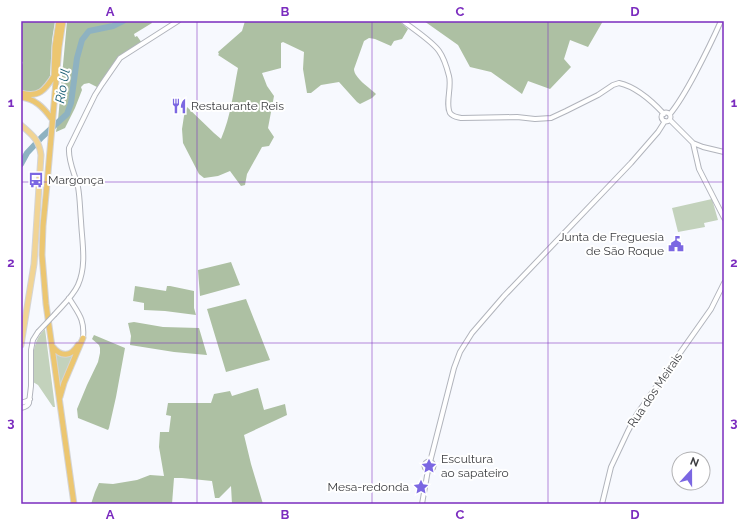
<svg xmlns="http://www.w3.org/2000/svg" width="745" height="525" font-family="Raleway,sans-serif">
<rect width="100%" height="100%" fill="#f7f9fe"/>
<path fill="#c3d2bc" d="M712,199L718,220L704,223L705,227L678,232L672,208Z
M45,329L55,407H53L38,385L33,382C33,364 30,343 45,329Z
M55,353C62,356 69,357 75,353L60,388Z"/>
<path fill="#adc0a3" d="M21,21H55L52,40L50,76C48,82 42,91 35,93C31,94 25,92 21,92V68L23,62L21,61Z
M67,21H119L111,24L89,29L81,40L78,52L69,106L65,114L58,120Z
M125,21H151L152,23L134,34L135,37L137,36L142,43L122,54L116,60L97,87L89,83L84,84L81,87L82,90L75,108L65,128L56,132C58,120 62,123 67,114C70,109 72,103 73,97C77,81 77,41 90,32C93,30 98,31 102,30C110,28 118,25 125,21Z
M245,21H399L408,29L402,39L394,41L391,46L375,39L369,38L364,41L354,69C354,78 370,88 376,94L372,98L360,104L357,102L339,82L321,85L311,93H307L303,69L304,52L283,42L281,43V68L262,73L267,86L274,96L268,128L274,137L269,146L262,147L247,174L245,185L241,186L230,171L218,176L204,178L199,174L183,143L182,129L184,116L187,107L214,133L221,139C231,116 233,93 238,68L218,55L219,54L218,52L242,31Z
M424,21H603L588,47L570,40L564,59L571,67L550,89L528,81L522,94L491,72L470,67L458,45Z
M231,262L240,285L200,296L198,270Z
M135,286L166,291L167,286H170L194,291V308L196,315L165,311L144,310V303L133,301Z
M246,299L270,360L226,372L207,309Z
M134,322L163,327L199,328L207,355L174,352L130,345L131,336L128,323Z
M94,335L125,348L116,397L109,428L108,430L78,418L77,409L87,385L98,362L100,353V348L99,345L92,339Z
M258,388L264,410L285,404L287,415L244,435L251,464L263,504H232L231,486L219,498H215L212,481L182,478H174L172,504H91L95,492L99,483L113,484L137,480L150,475L164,476L159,447L160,432H169L171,416L166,415L168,403H211L214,394L230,391L232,396Z"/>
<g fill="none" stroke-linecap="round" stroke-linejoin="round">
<path stroke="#8eb2c1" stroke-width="6" d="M21,164L27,153L42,137L67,114L71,103L77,58L82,40L89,31L113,26L123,21"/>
<defs>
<path id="tertiary" d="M403,21C413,29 432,41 439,51C444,58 447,68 449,76C452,87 445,104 450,113C453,117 457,117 461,118L517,117L535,119L551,118L566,111L598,95L613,85L619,83C637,87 652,101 664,114
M661.5 117a4.5 4.5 0 1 1 9 0a4.5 4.5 0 1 1-9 0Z
M670,114C680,102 687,89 695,74C704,57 713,39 721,21
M670,120L693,143L699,169L724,218
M693,143L703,147L724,152
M69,298C78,313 85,319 83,338
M55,314C63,305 73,296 78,285C87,265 82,242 81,221C80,210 80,198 78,187C75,174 68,162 69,148L95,95L102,84L120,58L178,21
M21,403L27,401L30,399
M21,408C25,407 28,406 29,403L31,386V350L33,340L38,332
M424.5 466a4.5 4.5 0 1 1 9 0a4.5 4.5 0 1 1-9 0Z
M430,462L454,368L460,352L472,333L504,296L631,163L658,132L665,121
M422,504L428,470
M602,504L611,467L628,431L637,414L711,309L724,283"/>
<path id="primary" d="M21,125C32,135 39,139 41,155L34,264L21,345"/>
<path id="trunk" d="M63,21L59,47L47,184L43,226L42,255L46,304L74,504
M54,78L55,47L59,21
M21,93C39,98 45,90 54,76
M21,97C35,99 43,107 51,118
M53,347C61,357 71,357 78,345
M60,397L64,383L83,338"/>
</defs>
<use href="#tertiary" stroke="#b1b4bc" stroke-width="6"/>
<use href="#primary" stroke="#d4d4d5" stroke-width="7"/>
<use href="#trunk" stroke="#d4d4d5" stroke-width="7"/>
<use href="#tertiary" stroke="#fff" stroke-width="4"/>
<use href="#primary" stroke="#f1d494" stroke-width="5"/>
<use href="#trunk" stroke="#ecc670" stroke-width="5"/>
<defs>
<path id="tertiary-bridge" d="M38,332L55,314"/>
</defs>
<use href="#tertiary-bridge" stroke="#b1b4bc" stroke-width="6" stroke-linecap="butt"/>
<use href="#tertiary-bridge" stroke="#fff" stroke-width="4"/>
</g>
<path fill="none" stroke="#7b2cbf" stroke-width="1" stroke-opacity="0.55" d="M197,21V504M372,21V504M548,21V504M21,182H724M21,343H724"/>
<defs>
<symbol id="restaurant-bare" viewBox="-9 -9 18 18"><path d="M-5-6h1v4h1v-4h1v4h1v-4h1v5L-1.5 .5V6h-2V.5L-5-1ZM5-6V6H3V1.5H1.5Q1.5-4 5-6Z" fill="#7b67e2" stroke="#fff" stroke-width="2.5" paint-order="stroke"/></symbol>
<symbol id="bus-bare" viewBox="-9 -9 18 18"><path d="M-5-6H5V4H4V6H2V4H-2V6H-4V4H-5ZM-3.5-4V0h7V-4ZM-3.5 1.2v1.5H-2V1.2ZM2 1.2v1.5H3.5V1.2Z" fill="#7b67e2" stroke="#fff" stroke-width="2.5" paint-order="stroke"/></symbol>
<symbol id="civic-bare" viewBox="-9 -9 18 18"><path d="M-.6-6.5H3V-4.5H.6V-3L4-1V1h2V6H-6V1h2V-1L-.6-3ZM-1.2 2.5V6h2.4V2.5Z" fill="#7b67e2" stroke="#fff" stroke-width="2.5" paint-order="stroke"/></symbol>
<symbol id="sight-bare" viewBox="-9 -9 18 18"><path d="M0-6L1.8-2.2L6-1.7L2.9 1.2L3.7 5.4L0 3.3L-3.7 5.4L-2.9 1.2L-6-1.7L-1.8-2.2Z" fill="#7b67e2" stroke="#fff" stroke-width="2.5" paint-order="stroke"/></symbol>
</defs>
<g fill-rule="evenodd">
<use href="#restaurant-bare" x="168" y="95" width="22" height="22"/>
<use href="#bus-bare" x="25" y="169" width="22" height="22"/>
<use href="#civic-bare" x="665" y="233" width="22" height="22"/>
<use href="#sight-bare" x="418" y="455" width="22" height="22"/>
<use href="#sight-bare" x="410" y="476" width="22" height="22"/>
</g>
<g text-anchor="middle" stroke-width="4" stroke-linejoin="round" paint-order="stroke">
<g font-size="12" fill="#3c3d40" stroke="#fff" text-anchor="start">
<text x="191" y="110">Restaurante Reis</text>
<text x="48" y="184">Margonça</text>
<text x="664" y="241" text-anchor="end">Junta de Freguesia<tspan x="664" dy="14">de São Roque</tspan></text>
<text x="441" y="463">Escultura<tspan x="441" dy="14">ao sapateiro</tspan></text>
<text x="409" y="491" text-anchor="end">Mesa-redonda</text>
</g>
<g font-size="12" fill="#3c3d40" stroke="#fff">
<text transform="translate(655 390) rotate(-56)" y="4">Rua dos Meirais</text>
</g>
<g font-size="13" font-style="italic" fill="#185d73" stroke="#fff">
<text transform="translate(62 86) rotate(-80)" y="5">Rio Ul</text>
</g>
</g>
<rect width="745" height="525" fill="none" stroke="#ffffff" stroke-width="44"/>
<g transform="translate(691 471) rotate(21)"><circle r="19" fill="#ffffff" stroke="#b1b1b3"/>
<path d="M0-3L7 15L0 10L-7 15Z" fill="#7b67e2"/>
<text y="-6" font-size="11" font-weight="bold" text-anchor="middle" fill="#3c3d40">N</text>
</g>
<rect x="22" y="22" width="701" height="481" fill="none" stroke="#7b2cbf" stroke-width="1.5"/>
<g font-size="13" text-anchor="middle" font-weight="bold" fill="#7b2cbf">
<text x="110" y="16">A</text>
<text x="285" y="16">B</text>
<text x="460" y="16">C</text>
<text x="635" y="16">D</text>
<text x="11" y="107">1</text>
<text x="734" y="107">1</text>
<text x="11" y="267">2</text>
<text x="734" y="267">2</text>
<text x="11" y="427">3</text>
<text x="734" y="427">3</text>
<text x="110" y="519">A</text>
<text x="285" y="519">B</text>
<text x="460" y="519">C</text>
<text x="635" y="519">D</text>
</g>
</svg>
